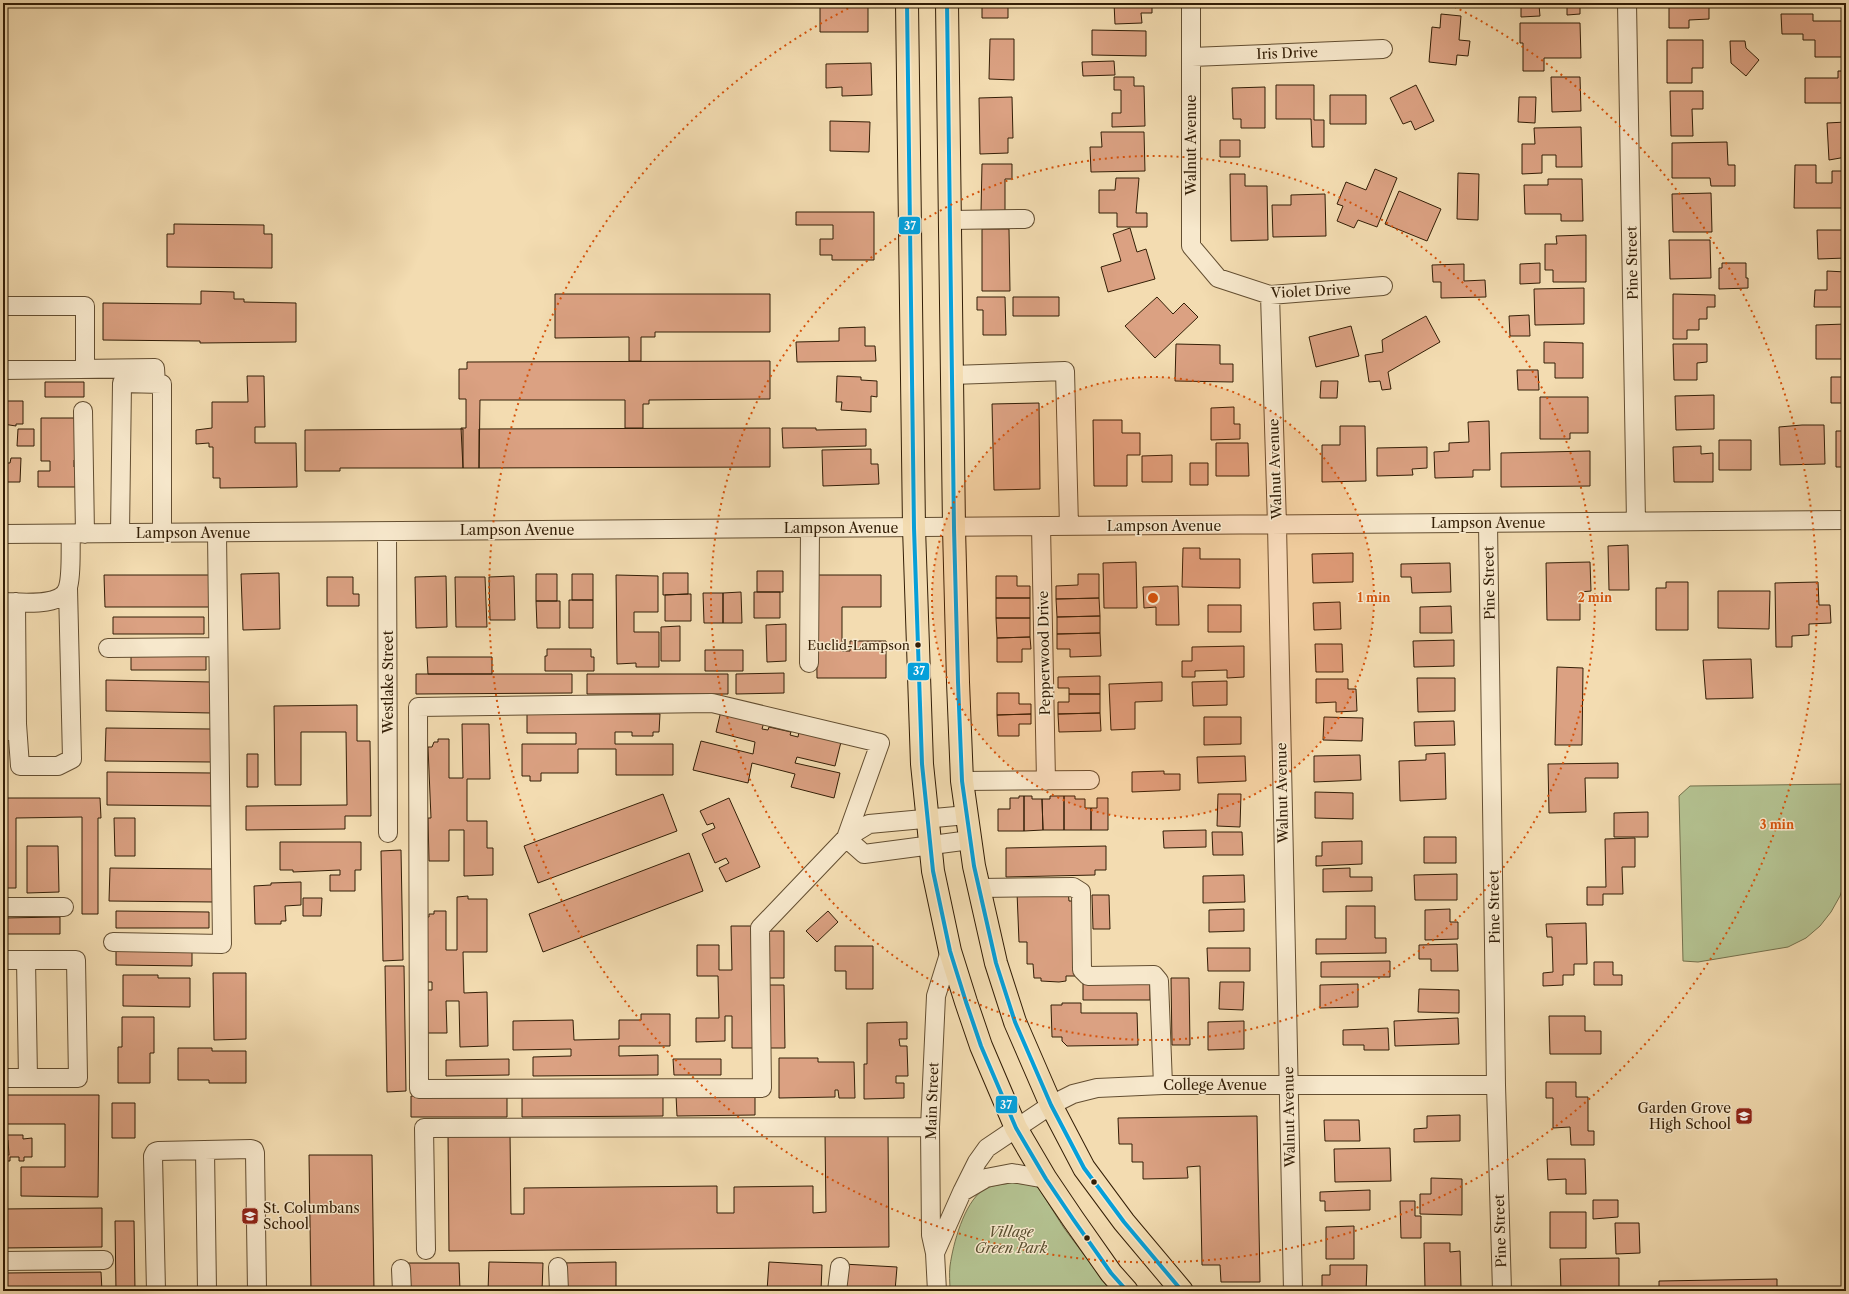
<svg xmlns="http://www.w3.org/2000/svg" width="1849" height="1294" font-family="'Libre Caslon Text',serif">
<rect width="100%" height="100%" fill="#f3dcb1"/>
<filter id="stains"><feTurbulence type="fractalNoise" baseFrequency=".005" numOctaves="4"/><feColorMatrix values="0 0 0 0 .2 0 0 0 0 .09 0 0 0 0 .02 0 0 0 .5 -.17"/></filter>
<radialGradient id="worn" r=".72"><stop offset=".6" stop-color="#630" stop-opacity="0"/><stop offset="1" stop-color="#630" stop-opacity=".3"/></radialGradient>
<path fill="#b4c291" stroke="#74704c" d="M1846,784V879L1840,896L1831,912L1820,926L1806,938L1788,947L1698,962L1683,961L1679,796L1690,786Z
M1013,1183L1025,1184L1038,1187L1064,1228L1111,1291H950C950,1283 949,1274 950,1266C953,1244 964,1203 983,1190C991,1185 1003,1184 1013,1183Z"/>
<path fill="#dba182" stroke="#331e06" d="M982,3H1008V18H982Z
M1114,3H1152V13H1141L1142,23L1115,24Z
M1521,3H1580V14L1567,15V5H1539L1540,16L1521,17Z
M1669,3H1709V19L1689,20V28H1669Z
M1820,3H1846V6L1820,7Z
M868,5V32H820V6Z
M1441,14L1461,16L1459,40L1470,41L1468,56L1457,55L1456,65L1429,62L1432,27L1440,28Z
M1781,14H1813V21H1846V57H1815V40H1803V34H1782Z
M1520,23H1580L1581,58H1544V71H1523V43H1520Z
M1092,30L1146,31V56L1092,55Z
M990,39H1014V80L989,79Z
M1667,40H1703V68H1692V83H1667Z
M1730,41H1745L1746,48L1759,60L1746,76L1731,63Z
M1114,61L1115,75L1083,76L1082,62Z
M871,63L872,95L842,96V87L826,88V64Z
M1838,71H1846V103H1805V78H1838Z
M1114,77H1134V86H1144L1145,126L1112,127V113H1121V90H1114Z
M1551,77H1580L1581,111L1552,112Z
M1276,85H1314V120H1324V147H1312L1311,119H1276Z
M1416,85L1434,121L1415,130L1411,121L1403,124L1390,98Z
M1265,87V128H1241V119H1233L1232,88Z
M1670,91H1703V109H1692L1693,136H1671Z
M1330,95H1366V124H1330Z
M1012,97L1013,138H1008V153L980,154L979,98Z
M1519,97H1536L1535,123L1518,122Z
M830,121L870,122L869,152L830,151Z
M1846,122V157L1829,160L1827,123Z
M1581,127L1582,167H1556V155H1542V173L1522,174V144H1535L1534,128Z
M1101,132H1144L1145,171L1091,172L1090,147H1102Z
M1220,140H1240V157H1220Z
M1727,142L1728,165H1735V186H1711L1710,178H1672V143Z
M982,164H1012V179H1005V212H981Z
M1795,165H1816V183H1832V171H1846V208H1794Z
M1375,169L1397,178L1377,227L1358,220L1354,228L1337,221L1343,206L1337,204L1346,182L1366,190Z
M1458,173L1479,174L1478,220L1457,219Z
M1230,174H1245V186H1267L1268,240L1231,241Z
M1116,178H1139L1136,213H1147V227H1117V213H1099V190H1115Z
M1548,179H1582L1583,221H1561V214H1525L1524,185H1548Z
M1399,191L1441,209L1427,241L1385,224Z
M1711,193L1712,232H1673L1672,194Z
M1325,194L1326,236L1273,237L1272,205H1291V195Z
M796,212H874V260H832V255H820V239H833V225H796Z
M1842,222H1846V258L1818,259L1817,230H1842Z
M174,224L264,225V234H272V268L167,267V234H174Z
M1130,228L1137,252L1146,249L1155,279L1108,292L1101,267L1121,261L1113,234Z
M982,229H1009L1010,291H982Z
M1586,235V282H1553V270H1545V244H1557L1556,236Z
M1669,240H1710L1711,278L1670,279Z
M1540,263V283L1520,284V264Z
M1722,263H1746V278H1748V288L1719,289V268H1722Z
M1464,264V281L1485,280L1486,297L1441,298V282H1433L1432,265Z
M1827,271L1846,272V307H1814L1815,290H1827Z
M1584,288V324L1535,325L1534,289Z
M201,291L234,292V299H244V302L296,303V342L200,343V341L103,340V303L201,304Z
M555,294H770V332H655V337H641V361H629V337L555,338Z
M1673,294L1715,295V307H1707V319H1699V330H1687V339H1673Z
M977,297H1005L1006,335H983V310H977Z
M1013,297H1059V316H1013Z
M1157,297L1173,314L1184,303L1198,317L1155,358L1125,326Z
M1529,315L1530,336H1510L1509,316Z
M1426,316L1440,342L1388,372L1391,389L1382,390L1380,381L1369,382L1365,355L1383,352L1382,340Z
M1846,324V359H1816V325Z
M1351,326L1359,356L1316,367L1309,337Z
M865,327V346H875L876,361L797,362L796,342L839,341V328Z
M1544,342L1583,343V378H1555V363H1544Z
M1176,344L1220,345V364H1233V382L1175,381Z
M1673,344H1707V362L1697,363V380H1674Z
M770,361V399L649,400V404H643V428H625V400H480L479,468H463L461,428H466V399H459V369H467V362Z
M1517,370H1538L1539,390H1518Z
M247,376H264L265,427H255V443H296L297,487L220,488V478H213V447H209V443L196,444V430L212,428V402H248Z
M837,376L861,377V380L877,381V397L871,396V412L841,410L842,402H836Z
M1831,377H1846V403H1831Z
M1321,381H1338L1337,398H1320Z
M45,382H84V397H45Z
M1714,395V429L1676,430L1675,396Z
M1540,397H1588V433H1570V439H1540Z
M3,401H23V424H16V426L3,424Z
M1039,403L1040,489L994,490L992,404Z
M1234,407V424H1240V439L1211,440V408Z
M41,418H76V460H74V467H81L80,487H38V471H50V461H41Z
M1093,420H1122V433H1140V455H1127V486H1094Z
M1489,421L1490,470H1473V477L1435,478L1434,452L1449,451V443L1469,442L1468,422Z
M1802,425H1824L1825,464L1780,465L1779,427Z
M1340,426H1365L1366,481L1322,482V445H1340Z
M770,428V467L479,468V429Z
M782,428H816V430L866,429V446L783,448Z
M18,429H34V446H17Z
M463,429V468H340V471H305V430Z
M1836,431H1846V467H1836Z
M1719,440H1751V470H1719Z
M1216,443H1248L1249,476H1216Z
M1701,446V454L1713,453V482H1674L1673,447Z
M1427,447V468L1412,469L1413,475L1377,476V448Z
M871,449V464H878L879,484L823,486L822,450Z
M1590,451V486L1501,487V453Z
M1172,455V482H1142V456Z
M11,458H21L20,482H3V463H10Z
M1190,463H1208V485H1190Z
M1628,545L1629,590H1609L1608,546Z
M1183,548H1200V559H1240V588L1182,587Z
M1353,553V582L1313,583L1312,554Z
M1136,562L1137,608H1104L1103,563Z
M1590,562L1591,591L1580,592V620H1547L1546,563Z
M1450,563L1451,592L1412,593L1411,577H1401V564Z
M757,571H783V592H757Z
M279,573L280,629L243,630L241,574Z
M663,573H688V594L663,595Z
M536,574H557V601H536Z
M572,574H593V600H572Z
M1078,574H1099V598L1056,599V586L1078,585Z
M104,575H210V607H105Z
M616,575L658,576V612H634V632H659V667H636V663L617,664Z
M816,575H881V607H842V651H850V641H886V678H817Z
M446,576L447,627L416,628L415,577Z
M514,576L515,620H490L489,577Z
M996,576H1017V586H1030V598H996Z
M327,577H353V594H359V606H327Z
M455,577H485L487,627H456Z
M1666,582H1688V630H1656V588H1666Z
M1818,582L1819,605H1830L1831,623L1809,624V635L1792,636V647H1776L1775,583Z
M1178,586L1179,625H1156V607L1144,608L1143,587Z
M1718,591H1770L1769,629L1718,628Z
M741,592L742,623H723V593Z
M754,592H780V618H754Z
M703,593H723V623H704Z
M688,594H691V621H665V595Z
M996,598H1030V618H996Z
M1099,598L1100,616L1057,617L1056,599Z
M569,600H593V628H569Z
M536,601H560V628H537Z
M1340,602L1341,629L1314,630L1313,603Z
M1208,605H1241V632H1208Z
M1451,606L1452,633H1420V607Z
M1100,616V633L1057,634V617Z
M113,617H204V634H113Z
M996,618H1030V637L997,638Z
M786,624V661L767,662L766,625Z
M680,626V661H661V627Z
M1100,633L1101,656L1070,657V649H1057V634Z
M1030,637L1031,649H1022V662H997V638Z
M1454,640V666L1414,667L1413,641Z
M1315,644H1342L1343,672H1316Z
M1244,646V677L1227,678V670L1195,671V677H1182V661H1192V647Z
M547,649H591V657H594V671H545V656H547Z
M705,650H743V671H705Z
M131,654H206V670H131Z
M427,657H492V674H428Z
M1751,659L1753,698L1706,699L1703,660Z
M1557,667L1583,668L1582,745H1555Z
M784,673V693L736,694V674Z
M416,674H572V693L416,694Z
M587,674H728V694H587Z
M1100,676V694H1069V688H1058V677Z
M1417,678H1455V711L1418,712Z
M1316,679H1348V689H1356L1357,711L1336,712V702L1316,703Z
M106,680L212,682L211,713L106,711Z
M1227,681V705L1193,706L1192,682Z
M1162,682V701L1135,702V729L1111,730L1109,684Z
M997,693H1019V704H1031V714L997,715Z
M1069,694H1100V713L1058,714V702H1069Z
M357,705V741H370L371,816H345V829L246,830V806L347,805L346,732H301V785H275L274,706Z
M721,711L764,722L762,729L768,730L769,727L791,732L790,735L798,737L799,732L841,742L835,766L797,757L795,763L840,773L834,798L791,787L795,774L752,763L748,783L693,770L701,741L753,754L755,742L716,732Z
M1100,713L1101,731L1059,732L1058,714Z
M527,714H660L659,732H653V736H632V732H615V744H673V775H616V749H578V773H541V781H530V776H522V744H576V733H527Z
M1031,714V724H1019V736H998L997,715Z
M1204,717H1241V744L1204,745Z
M1324,717L1363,718L1362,741L1323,740Z
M1454,721L1455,745L1415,746L1414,722Z
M462,724H489L490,779H467V821H487V848H493V875L464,876V830H449V861H429L428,818H431L428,747H432L434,742H438V739H449V778H463Z
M106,728L211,729V762L105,761Z
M1445,753L1446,799L1400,801L1399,761L1426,760V754Z
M247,754H258V787H247Z
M1360,755L1361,780L1314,782V756Z
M1245,756L1246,781L1198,783L1197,757Z
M1618,763V778H1585L1586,812L1549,813L1548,764Z
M1164,771V774H1180V790L1132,792V772Z
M107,772L213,773L212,806L107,805Z
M1315,792L1353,793V819L1315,818Z
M663,794L677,831L538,883L524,846Z
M1218,794H1241L1240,827L1217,826Z
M1019,796H1024V831H998V809H1010V798H1019Z
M1024,796H1032V799H1042L1043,830L1024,831Z
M1050,796H1064V830H1043L1042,799H1050Z
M1064,796H1075V799H1085V808H1091V830H1064Z
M3,798H100L101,818H98V914H82V817L16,818V888H7V896H3Z
M729,798L760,867L726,882L719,868L729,863L726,858L715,863L702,834L715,828L713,823L707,825L700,811Z
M1097,798H1108V830H1091V808H1097Z
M1648,812V837H1614V813Z
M114,818H135V856H115Z
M1206,830V847L1164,848L1163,831Z
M1212,832H1242L1243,855H1213Z
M1424,837H1456V863H1424Z
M1635,838V867H1622L1623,894H1603V905H1587V887H1606L1605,839Z
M1362,841V864L1316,866V856H1322V842Z
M280,842H361V870H355V891H330V875H340V870L293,872V870H280Z
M27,846H58L59,892L27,893Z
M1106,846V870H1095V875L1006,877V848Z
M401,850L403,960L383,961L381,851Z
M689,853L703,891L543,952L529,914Z
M110,868L215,869L214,902L109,901Z
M1350,868V877H1372V891L1323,892V869Z
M1457,874V900H1415L1414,875Z
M1244,875L1245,902L1203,903V876Z
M301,882V905L285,906L286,921H281V924H255L254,886L271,885V883Z
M1068,890L1069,901H1074L1076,976H1066V981L1059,982L1041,981V978H1034L1033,964H1027V942H1019L1017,892Z
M1092,895H1109L1110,929H1093Z
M468,896V899H487V952H463L464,993L487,992L488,1046L460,1047L459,1001H446L447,1033H425V990H432V982H425V917H429V914H434V911H446V950H457V897Z
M303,898H322L321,916H303Z
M1346,906H1375V938H1386V953L1316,954V939H1346Z
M1244,909V931L1209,932V910Z
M1450,909V922H1458V939L1425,940V910Z
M116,911L209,912V928H116Z
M828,911L838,922L817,942L806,931Z
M60,917V934H3V918Z
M1586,923L1587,964H1574V975H1563V985L1543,986V973L1553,972L1552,937H1547L1546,924Z
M731,926H753V1048H732V1016H725V1041L696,1042V1018H719L718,976H697V945H719V970H732Z
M768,931H784V978H768Z
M1457,944L1458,971H1431V959H1419V945Z
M835,946H873V989H846V971H835Z
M116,948H192V966L116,965Z
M1207,948H1250V971H1208Z
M1390,961V977H1321V962Z
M1594,962H1613V975H1622V985H1594Z
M385,966H404L406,1091L387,1092Z
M213,973H246V1039L214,1040Z
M123,975H158V978H190V1007L123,1006Z
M1171,978H1189L1190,1045H1172Z
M1220,982H1244L1243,1010L1219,1009Z
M1150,983V1000H1083V984Z
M1358,984V1007L1320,1008V985Z
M769,985H784L785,1048H770Z
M1419,989L1459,990V1013L1418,1012Z
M1062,1003H1081V1013H1137L1138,1045L1067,1046L1062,1041V1037H1052L1051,1005H1062Z
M641,1014H670V1046H619V1056L658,1055V1075L533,1076V1057L571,1056V1049L513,1050V1021L573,1020L574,1040L619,1039V1020H641Z
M1549,1016H1585V1031H1601V1054H1550Z
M122,1017H154V1053H150V1083H118V1047H122Z
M1458,1018L1459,1044L1395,1046L1394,1021Z
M1244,1021V1049L1208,1050V1022Z
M907,1022V1039H899L900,1046H907L908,1076H896V1083H904V1098L864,1099V1064H867V1023Z
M1388,1028L1389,1050H1364V1045H1343V1030Z
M178,1048H212V1051H246V1083H209V1080H178Z
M779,1058H818V1062H854L855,1098H839L838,1090H835V1097L779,1098Z
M509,1059V1075L446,1076V1060Z
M673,1059H721V1075H674Z
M1546,1082H1576V1097H1588V1131H1594V1145H1571L1570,1127L1553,1128V1098H1546Z
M3,1095H99L98,1197L21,1196V1167H65V1124H3Z
M663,1095V1116L522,1117V1096Z
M676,1095H755V1115L677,1116Z
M411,1096H507V1117H411Z
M112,1103H135V1138H112Z
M1460,1115V1141L1414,1142V1129L1427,1128V1116Z
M1257,1116L1260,1282H1221L1220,1265H1202L1200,1166L1187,1167L1188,1178L1143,1179V1162H1132V1144H1119L1118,1118Z
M1324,1120H1359L1360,1141H1325Z
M888,1132L889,1247L449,1251L448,1134H510L511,1214H524V1188L717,1186V1213H734V1187L813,1186V1213L826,1212L825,1133Z
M5,1135H23V1139L32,1138V1157H24V1161H19V1157H10V1161H4V1155H9L8,1140H5Z
M1390,1148L1391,1181L1335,1182L1334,1149Z
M309,1155H372L374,1291H311Z
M1547,1159H1585L1586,1194H1566V1179L1548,1180Z
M1431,1178L1462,1179V1215L1420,1214V1194H1431Z
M1370,1190V1210L1325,1211V1201H1320V1192Z
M1593,1200H1618V1217L1593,1219Z
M1400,1201H1415V1216H1421V1238H1401Z
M102,1208V1247L3,1248V1209Z
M1550,1212H1586V1248H1550Z
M115,1221H134L135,1291H116Z
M1615,1223H1639L1640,1253L1616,1254Z
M1354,1226V1259H1326V1227Z
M1424,1243H1450V1252L1460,1251L1461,1287L1425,1288Z
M1619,1258V1291H1561L1560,1259Z
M489,1262L543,1263L542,1291H488Z
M616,1262V1291H562V1263Z
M769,1262L822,1265L821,1291H767Z
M406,1263H459L460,1291H406Z
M843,1264L897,1267L895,1291H841Z
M1330,1265H1367L1366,1291H1322V1275H1330Z
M101,1272L102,1291H5V1273Z
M1777,1279V1291H1659V1281Z"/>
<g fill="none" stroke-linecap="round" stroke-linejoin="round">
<defs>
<path id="minor" d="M1191,3V246L1218,278L1270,295L1383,286
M1627,3L1636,522
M1192,57L1383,49
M950,220L1025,219
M1270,295L1277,525L1293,1291
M3,306H85V369
M3,370L155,368L156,384
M952,375L1065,371L1069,526
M83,411L85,534
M1488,523L1496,1085L1502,1291
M1041,526L1046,781
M387,532L388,833
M120,533L122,383L162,384V533
M3,534L1846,520
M3,602C20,602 63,608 68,587C72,574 70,549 71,534
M108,648L218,647
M809,663L810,528
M712,703L880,743L846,838L760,928L762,1088L419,1089L418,707Z
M17,724L20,766H58L72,759L68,588
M3,731H8L17,724L16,602
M962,781L1090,780
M967,815L869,824L846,838L864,854L970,840
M979,888L1073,887L1081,892L1082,970L1088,976L1154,975L1159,981L1163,1085
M3,907H64
M113,942L222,944L217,533
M3,960H76L78,1078H3
M26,960L28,1078
M205,1150L207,1291
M962,1192L986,1178L1012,1173L1046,1179
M426,1250L424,1128L930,1127
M935,1253L962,1192L977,1162L987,1148L1051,1105L1073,1094L1097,1088L1163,1085H1496
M3,1261L104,1260
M558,1267L559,1291
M401,1269L402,1291
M156,1291L153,1156L155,1152L158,1151L251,1149L254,1150L255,1153L257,1291
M837,1291L840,1267
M937,1291L935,1253L931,1235L930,1127L936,996L950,951"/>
<path id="major" d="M907,3L914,528L922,764L933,871L950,951L966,1002L981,1046L1016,1128L1046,1179L1073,1219L1111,1273L1127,1291
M947,3L954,528L958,682L962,781L974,866L996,963L1015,1022L1051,1105L1084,1168L1124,1222L1182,1291"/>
</defs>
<use href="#minor" stroke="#634e31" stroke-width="20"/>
<use href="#major" stroke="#331e06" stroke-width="24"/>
<use href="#minor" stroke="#f7e8cc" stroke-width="18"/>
<use href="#major" stroke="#f3dcb1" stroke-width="22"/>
<defs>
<path id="bus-1" d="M907,3L914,528L922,764L933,871L950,951L966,1002L981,1046L1016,1128L1046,1179L1073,1219L1111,1273L1127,1291
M947,3L954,528L958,682L962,781L974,866L996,963L1015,1022L1051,1105L1084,1168L1124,1222L1182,1291"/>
</defs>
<use href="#bus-1" stroke="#f7e8cc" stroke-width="7"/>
<use href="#bus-1" stroke="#05a0da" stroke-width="4"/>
</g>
<circle cx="1153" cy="598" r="221" fill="#d6530b" fill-opacity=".12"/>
<g fill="none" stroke="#d6530b" stroke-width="2" stroke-dasharray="2 4">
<circle cx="1153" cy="598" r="221"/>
<circle cx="1153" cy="598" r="442"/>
<path d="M1449 4A664 664 0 1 1 857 4"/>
</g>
<defs>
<symbol id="school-square" viewBox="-11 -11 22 22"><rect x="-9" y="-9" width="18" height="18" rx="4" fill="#8f2418" stroke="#f7e8cc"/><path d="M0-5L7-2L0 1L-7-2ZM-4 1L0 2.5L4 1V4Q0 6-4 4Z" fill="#fff"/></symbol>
</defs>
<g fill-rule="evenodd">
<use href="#school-square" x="1734" y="1106" width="20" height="20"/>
<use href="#school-square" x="240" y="1206" width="20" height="20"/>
</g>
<g fill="#331e06" stroke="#f7e8cc" stroke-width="1.5">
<circle cx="918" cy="645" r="3.5"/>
<circle cx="1094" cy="1182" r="3.5"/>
<circle cx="1087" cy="1238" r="3.5"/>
</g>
<g text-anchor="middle" stroke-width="3" stroke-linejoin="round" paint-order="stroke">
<g font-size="13" fill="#331e06" stroke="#f7e8cc" text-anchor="end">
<text x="910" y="650">Euclid-Lampson</text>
</g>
<g font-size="14" fill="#331e06" stroke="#f7e8cc">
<text transform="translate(1287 53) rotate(-2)" y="5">Iris Drive</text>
<text transform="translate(1191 145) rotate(-90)" y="5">Walnut Avenue</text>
<text transform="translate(1632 263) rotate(-91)" y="5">Pine Street</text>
<text transform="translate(1311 291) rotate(-3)" y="5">Violet Drive</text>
<text transform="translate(1275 469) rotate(-92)" y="5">Walnut Avenue</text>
<text x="1488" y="528">Lampson Avenue</text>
<text x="1164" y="531">Lampson Avenue</text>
<text x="841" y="533">Lampson Avenue</text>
<text x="517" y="535">Lampson Avenue</text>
<text x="193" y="538">Lampson Avenue</text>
<text transform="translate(1489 583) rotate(-91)" y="5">Pine Street</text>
<text transform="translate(1044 653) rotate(-91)" y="5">Pepperwood Drive</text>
<text transform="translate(388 682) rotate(-90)" y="5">Westlake Street</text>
<text transform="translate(1282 793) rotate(-91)" y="5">Walnut Avenue</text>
<text transform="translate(1494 907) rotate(-91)" y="5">Pine Street</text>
<text x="1215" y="1090">College Avenue</text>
<text transform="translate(932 1101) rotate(-88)" y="5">Main Street</text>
<text transform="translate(1289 1117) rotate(-91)" y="5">Walnut Avenue</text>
<text transform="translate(1500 1231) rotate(-92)" y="5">Pine Street</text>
</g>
<g font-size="14" fill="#331e06" stroke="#f7e8cc" text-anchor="end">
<text x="1731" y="1113">Garden Grove<tspan x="1731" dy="16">High School</tspan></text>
<text x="263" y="1213" text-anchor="start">St. Columbans<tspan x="263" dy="16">School</tspan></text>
</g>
<g font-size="14" font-style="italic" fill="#5a4f30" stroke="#f7e8cc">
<text x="1011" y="1237">Village<tspan x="1011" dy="16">Green Park</tspan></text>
</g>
</g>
<circle cx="1153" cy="598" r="6" fill="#d6530b" stroke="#f7e8cc" stroke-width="2"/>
<g font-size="12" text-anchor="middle" font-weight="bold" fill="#d6530b" stroke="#f7e8cc" stroke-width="3" stroke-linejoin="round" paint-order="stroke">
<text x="1374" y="602">1 min</text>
<text x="1595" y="602">2 min</text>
<text x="1777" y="829">3 min</text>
</g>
<g stroke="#f7e8cc" stroke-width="1.5">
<rect x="898" y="216" width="23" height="19" rx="4" fill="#05a0da"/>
<rect x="907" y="662" width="23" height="19" rx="4" fill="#05a0da"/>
<rect x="995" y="1095" width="23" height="19" rx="4" fill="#05a0da"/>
</g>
<g font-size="11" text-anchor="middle" font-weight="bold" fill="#fff">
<text x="910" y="230">37</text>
<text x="919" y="675">37</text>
<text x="1006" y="1109">37</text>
</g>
<rect width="1849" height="1294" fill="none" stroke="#f3dcb1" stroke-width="16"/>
<rect x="4" y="4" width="1841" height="1286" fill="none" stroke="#331e06" stroke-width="2"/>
<rect x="8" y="8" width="1833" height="1278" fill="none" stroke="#331e06"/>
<rect width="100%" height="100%" filter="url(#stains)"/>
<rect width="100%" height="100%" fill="url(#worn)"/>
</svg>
